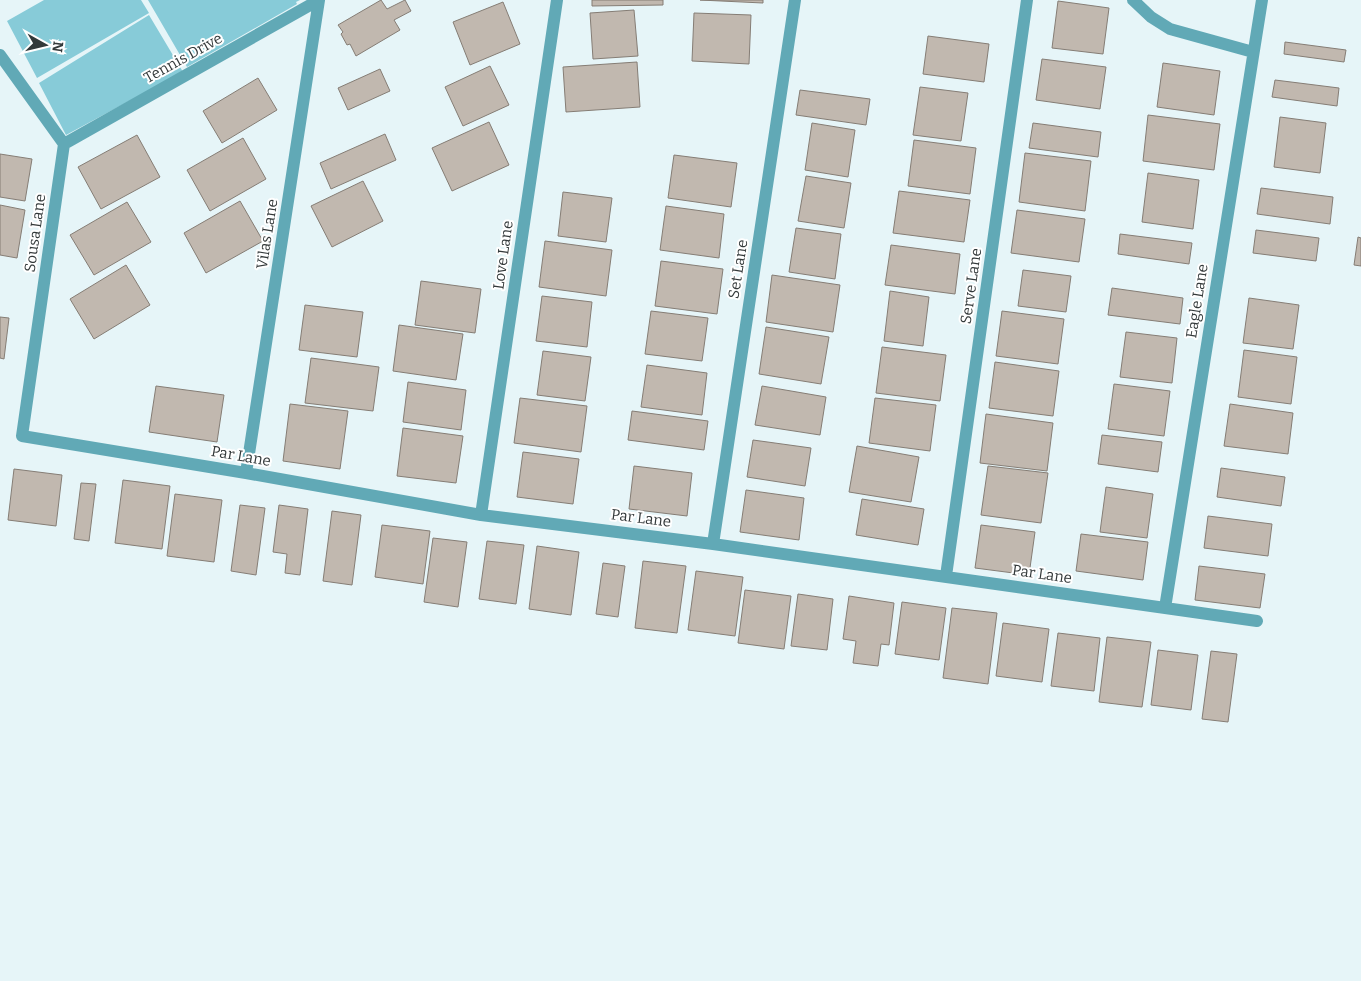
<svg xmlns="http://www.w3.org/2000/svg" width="1361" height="981" font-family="Bitter,serif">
<rect width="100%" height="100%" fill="#e6f5f8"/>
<path fill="#87cbd8" d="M44,0H141L149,13L37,78L7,21Z
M148,0H300L296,2L297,4L187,67Z
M149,15L183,72L66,135L39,83Z"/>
<path fill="#c1b8af" stroke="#857d75" d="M381,0L387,9L405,0L411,11L394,20L400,30L356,56L350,44L347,45L341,34L343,32L338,25Z
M592,0H663V5L592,6Z
M700,0H763V3Z
M1058,1L1109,8L1103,54L1052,48Z
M503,2L520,44L470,65L453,22Z
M634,10L638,56L593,59L590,13Z
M694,13L751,15L749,64L692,61Z
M928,36L989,44L984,82L923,74Z
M1285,42L1346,50L1344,62L1284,54Z
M1042,59L1106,67L1100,109L1036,100Z
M637,62L640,107L566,112L563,67Z
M1163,63L1220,71L1214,115L1157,107Z
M490,66L509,105L463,126L445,87Z
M380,69L390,91L348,110L338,88Z
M258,78L277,110L222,143L203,111Z
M1275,80L1339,88L1337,106L1272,97Z
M920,87L968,93L961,141L913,135Z
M800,90L870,99L866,125L796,115Z
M1148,115L1220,124L1214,170L1143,161Z
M1280,117L1326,123L1320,173L1274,167Z
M489,122L509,165L452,191L432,148Z
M812,123L855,130L848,177L805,170Z
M1033,123L1101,132L1098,157L1029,148Z
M385,134L396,160L331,189L320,163Z
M137,135L160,177L101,209L78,167Z
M243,138L266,179L210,211L187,170Z
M914,140L976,148L970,194L908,186Z
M1025,153L1091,161L1085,211L1019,202Z
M0,154L32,159L25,201L0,197Z
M674,155L737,163L731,207L668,198Z
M1148,173L1199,180L1193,229L1142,222Z
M806,176L851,183L844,228L798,221Z
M363,181L383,221L332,247L311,206Z
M1261,188L1333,197L1330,224L1257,214Z
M899,191L970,200L964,242L893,233Z
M563,192L612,198L606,242L558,236Z
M240,201L263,241L206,273L184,233Z
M127,202L151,242L94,275L70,235Z
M0,205L25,210L17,258L0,255Z
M666,206L724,214L719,258L660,250Z
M1017,210L1085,219L1079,262L1011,253Z
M796,228L841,234L835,279L789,272Z
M1256,230L1319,238L1316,261L1253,253Z
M1120,234L1192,243L1189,264L1118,254Z
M1358,237L1361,238V266L1354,265Z
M545,241L612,250L606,296L539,287Z
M891,245L960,254L955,294L885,285Z
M661,261L723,269L717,314L655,306Z
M126,265L150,305L94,339L70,299Z
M1023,270L1071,276L1066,312L1018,306Z
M772,275L840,285L833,332L766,322Z
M421,281L481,289L475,333L415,325Z
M1112,288L1183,298L1180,324L1108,315Z
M890,291L929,297L923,346L884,341Z
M542,296L592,302L587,347L536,341Z
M1249,298L1299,305L1293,349L1243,343Z
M305,305L363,312L357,357L299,350Z
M651,311L708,318L702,361L645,354Z
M1002,311L1064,319L1058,364L996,356Z
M0,317L9,318L4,359L0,358Z
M399,325L463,334L456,380L393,371Z
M766,327L829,337L821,384L759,374Z
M1126,332L1177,338L1172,383L1120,377Z
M882,347L946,355L940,401L876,393Z
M1244,350L1297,357L1291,404L1238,397Z
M543,351L591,357L585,401L537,395Z
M311,358L379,367L373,411L305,403Z
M995,362L1059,371L1053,416L989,408Z
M647,365L707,373L702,415L641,407Z
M408,382L466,390L461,430L403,422Z
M1114,384L1170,391L1164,436L1108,429Z
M156,386L224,395L217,442L149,432Z
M762,386L826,397L820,435L755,425Z
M520,398L587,406L581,452L514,443Z
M875,398L936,405L930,451L869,443Z
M290,404L348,411L340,469L283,461Z
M1230,404L1293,413L1288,454L1224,446Z
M632,411L708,421L704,450L628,440Z
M986,414L1053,423L1047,471L980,463Z
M403,428L463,436L456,483L397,476Z
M1102,435L1162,442L1158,472L1098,464Z
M753,440L811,448L805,486L747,477Z
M857,446L919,457L911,502L849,492Z
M523,452L579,459L573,504L517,497Z
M634,466L692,473L687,516L629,509Z
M988,466L1048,473L1041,523L981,515Z
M1221,468L1285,477L1281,506L1217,497Z
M14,469L62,475L56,526L8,520Z
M123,480L170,486L162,549L115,543Z
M81,483L96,484L89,541L74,539Z
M1106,487L1153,494L1147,538L1100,532Z
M746,490L804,498L799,540L740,532Z
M175,494L222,500L214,562L167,556Z
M862,499L924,509L918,545L856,535Z
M240,505L265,508L256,575L231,571Z
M279,505L308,509L300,575L285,573L287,554L273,552Z
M332,511L361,515L352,585L323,581Z
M1208,516L1272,524L1268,556L1204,548Z
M382,525L430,531L423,584L375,577Z
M981,525L1035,532L1029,575L975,568Z
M1081,534L1148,542L1143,580L1076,571Z
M433,538L467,542L458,607L424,602Z
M487,541L524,545L516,604L479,599Z
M537,546L579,552L571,615L529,609Z
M643,561L686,566L677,633L635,628Z
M603,563L625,566L618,617L596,614Z
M1199,566L1265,574L1260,608L1195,600Z
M696,571L743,577L735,636L688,630Z
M745,590L791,596L784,649L738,643Z
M798,594L833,599L827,650L791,646Z
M849,596L894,603L889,645L881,644L878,666L853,663L856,641L843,639Z
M902,602L946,608L939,660L895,654Z
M952,608L997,613L988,684L943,678Z
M1003,623L1049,629L1042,682L996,676Z
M1058,633L1100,638L1094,691L1051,686Z
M1107,637L1151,642L1142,707L1099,702Z
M1158,650L1198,655L1191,710L1151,705Z
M1211,651L1237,654L1228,722L1202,719Z"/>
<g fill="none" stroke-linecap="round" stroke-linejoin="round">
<path stroke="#61a9b6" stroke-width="12" d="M1133,0L1151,17L1170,29L1253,52
M0,55L64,144L22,436L246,473L481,515L713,544L1257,621
M64,144L319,0
M246,473L319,0
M481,515L557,0
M713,544L795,0
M946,576L1027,0
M1165,608L1262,0"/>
</g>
<g text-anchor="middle" stroke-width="4" stroke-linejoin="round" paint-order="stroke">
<g font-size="15" fill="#33393a" stroke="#fff">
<text transform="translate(183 58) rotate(-29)" y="5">Tennis Drive</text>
<text transform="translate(35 233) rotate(-82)" y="5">Sousa Lane</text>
<text transform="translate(267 234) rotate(-81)" y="5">Vilas Lane</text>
<text transform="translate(503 255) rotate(-82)" y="5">Love Lane</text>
<text transform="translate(738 269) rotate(-81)" y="5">Set Lane</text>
<text transform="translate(971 286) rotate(-82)" y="5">Serve Lane</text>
<text transform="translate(1197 301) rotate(-81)" y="5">Eagle Lane</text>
<text transform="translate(241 456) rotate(10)" y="5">Par Lane</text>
<text transform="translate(641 518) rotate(7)" y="5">Par Lane</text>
<text transform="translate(1042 574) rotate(8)" y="5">Par Lane</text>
</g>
</g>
<g transform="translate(45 45) rotate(98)" stroke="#ffffff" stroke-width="4" paint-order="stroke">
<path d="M0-4L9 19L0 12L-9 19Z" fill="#33393a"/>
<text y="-8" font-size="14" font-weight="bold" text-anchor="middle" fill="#33393a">N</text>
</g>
</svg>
